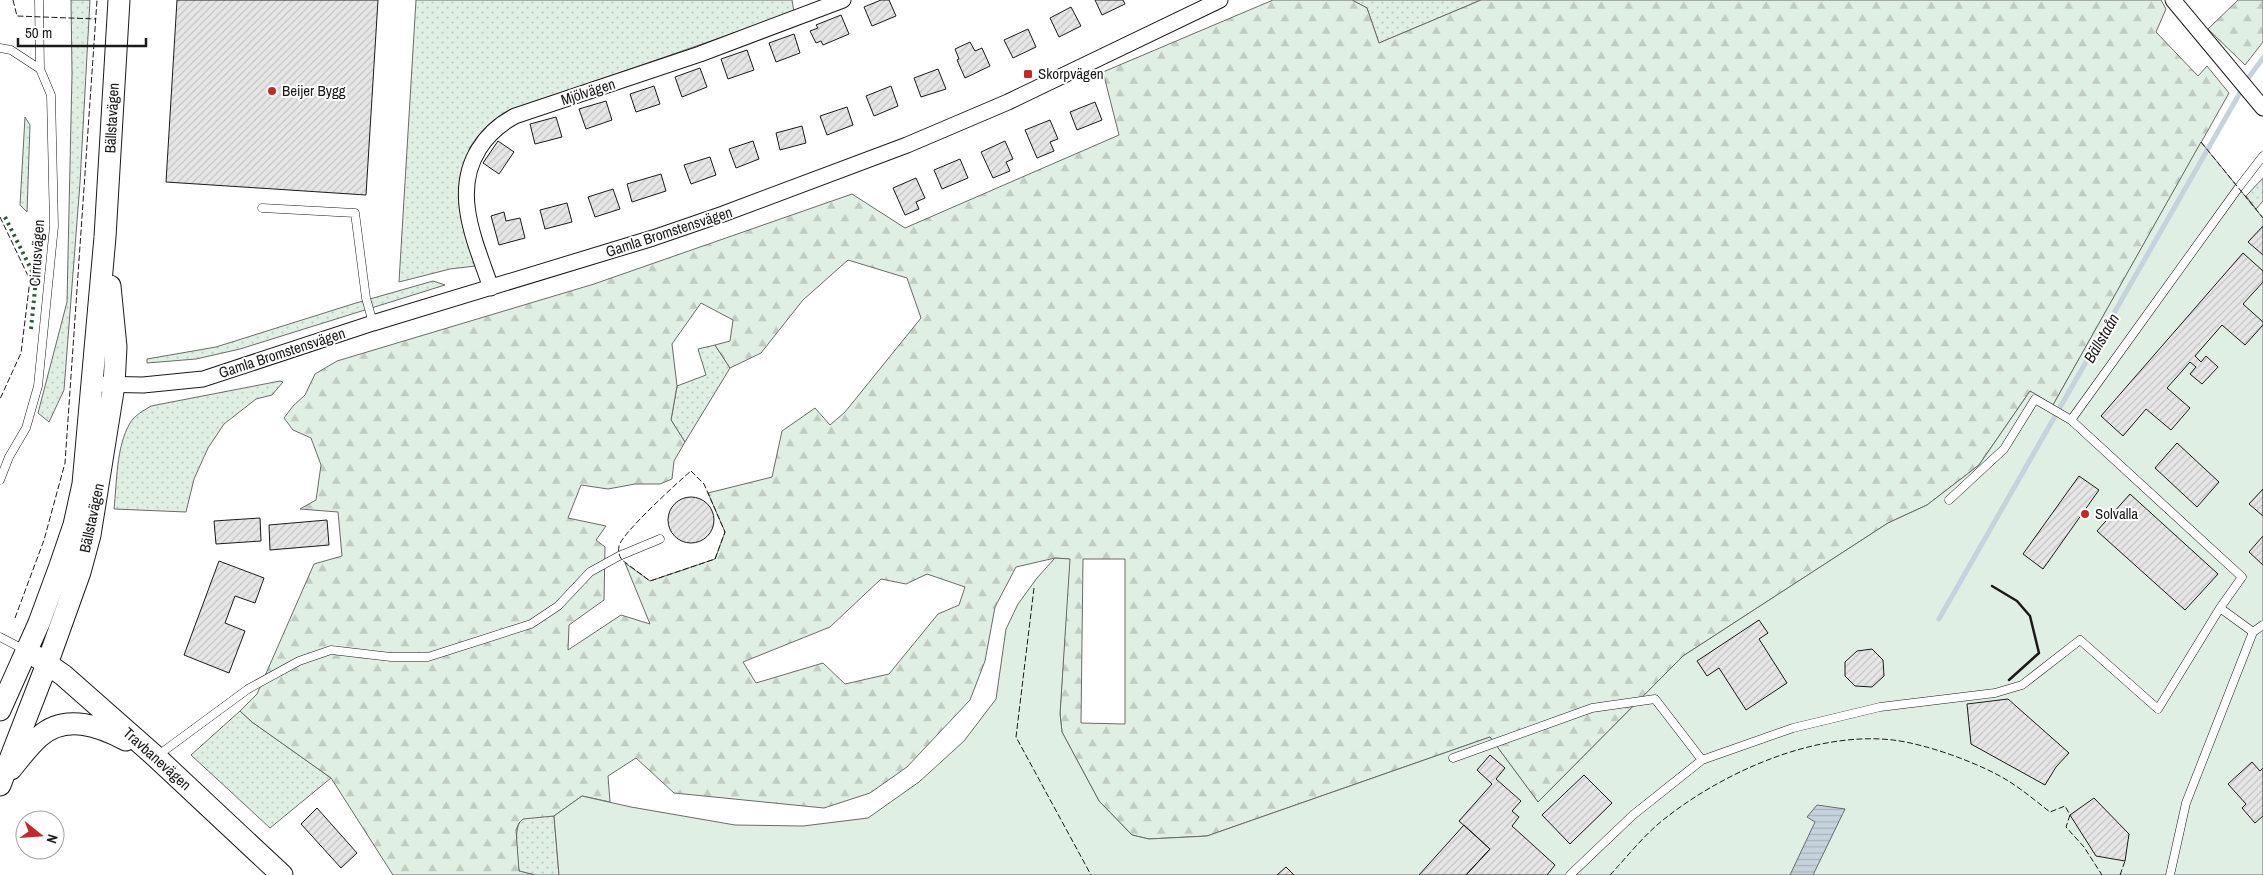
<svg xmlns="http://www.w3.org/2000/svg" width="2263" height="875" font-family="'Archivo Narrow',sans-serif">
<defs>
<pattern id="grass-dots" width="8" height="8" patternUnits="userSpaceOnUse" patternTransform="scale(1.25)"><rect width="8" height="8" fill="#e0efe3"/><path d="M2 2h.1M6 6h.1" fill="none" stroke="#c0ccc2" stroke-width="1.8" stroke-linecap="round"/></pattern>
<pattern id="forest-firs" width="22" height="20" patternUnits="userSpaceOnUse" patternTransform="scale(1.25)"><rect width="22" height="20" fill="#e0efe3"/><path d="M5 1l3.5 6h-7zM16 11l3.5 6h-7z" fill="#c0ccc2"/></pattern>
<pattern id="water-rules" width="6" height="5" patternUnits="userSpaceOnUse" patternTransform="scale(1.25)"><rect width="6" height="5" fill="#c6d2dc"/><path d="M0 2.5h6" fill="none" stroke="#aab4bc"/></pattern>
<pattern id="building-hatch" width="6" height="6" patternUnits="userSpaceOnUse" patternTransform="scale(1.25)"><rect width="6" height="6" fill="#e6e6e6"/><path d="M-1 1l2-2M0 6l6-6M5 7l2-2" fill="none" stroke="#c5c5c5"/></pattern>
</defs>
<rect width="100%" height="100%" fill="#fff"/>
<path fill="url(#grass-dots)" stroke="#6a6a6a" d="M71,0H90L80,183L64,390L49,422L38,413L67,302L72,74Z
M416,0H792L794,12L507,112L483,131L470,147L462,175L459,204L475,266L450,269L399,282Z
M1352,0H1481L1379,43L1367,8Z
M25,117L30,125L27,212L20,205Z
M2263,178V201L2256,209L2246,196Z
M433,281L445,285L240,349L196,359L147,363V359L216,347L356,303Z
M715,345L730,368L685,442L671,420L677,386L706,375L698,349Z
M280,381L283,382L272,395L256,399L224,424L208,448L194,479L186,512L114,509C117,482 116,447 130,423C135,415 143,411 151,406Z
M240,711L252,722L331,778L270,828L191,755Z
M554,816L559,875H535L519,871C518,861 512,824 523,819C531,815 546,816 554,816Z"/>
<path fill="url(#forest-firs)" stroke="#6a6a6a" fill-rule="evenodd" d="M1273,0H1352L1367,8L1379,43L1481,0H2161L2166,9L2156,32L2198,76L2207,66L2229,93L2053,405L2030,391L1979,465L1927,505L1888,523L1683,656L1538,802L1490,737L1207,836L1149,839L1132,835L1099,801L1062,732L1060,714L1069,559L1055,558L1016,567L995,607L985,661L970,700L907,767L870,793L824,808L674,793L636,758L608,776L610,802L582,796L554,816L523,819L519,823L516,830L519,871L535,875H393L331,778L252,722L240,711L257,694L314,564L342,556L338,512L300,509L316,500L321,465L311,438L293,430L284,418L293,406L305,395L315,374L337,361L594,284L852,194L905,228L1119,135L1103,72ZM848,260L907,278L921,318L845,412L830,425L815,408L782,431L772,477L708,493L725,532L715,559L650,581L625,563L650,624L621,615L568,650L569,625L604,600L605,547L596,540L606,526L568,518L581,485L608,489L635,484H660L672,479L674,461L685,442L671,420L677,386L672,344L701,303L733,320L730,341L715,345L730,368L761,353L803,300ZM1083,559H1125V724L1081,723ZM927,574L965,587L959,605L938,614L889,674L845,684L823,663L756,683L743,662L830,627L881,579L906,584Z
M2238,0H2263V42L2245,65L2208,29Z"/>
<path fill="#e0efe3" stroke="#6a6a6a" d="M2201,142L2263,218V875H559L554,816L582,796L631,807L735,825L803,826L868,818L919,782L964,741L996,699L1006,629L1018,604L1037,578L1055,558L1070,559L1060,714L1062,732L1099,801L1132,835L1149,839L1207,836L1490,737L1538,802L1683,656L1888,523L1927,505L1979,465L2030,391L2053,405Z"/>
<path fill="url(#water-rules)" stroke="#6a6a6a" d="M1817,805L1845,809L1813,875H1790L1815,822L1807,817Z"/>
<g fill="none" stroke-linecap="round" stroke-linejoin="round">
<path stroke="#c6d2dc" stroke-width="5" d="M1939,619L2249,77L2263,58"/>
</g>
<path fill="url(#building-hatch)" stroke="#1a1a1a" d="M177,0H378L366,195L166,182Z
M881,0H889L896,16L872,26L864,7Z
M1095,0H1123L1125,4L1102,15Z
M1071,7L1081,26L1059,37L1050,18Z
M841,15L849,34L823,45L821,41L816,43L810,31L818,28L816,25Z
M1028,29L1036,47L1013,58L1004,40Z
M794,34L800,53L776,62L769,43Z
M970,42L975,51L982,48L990,66L965,78L957,60L959,59L955,49Z
M747,50L754,70L728,79L721,59Z
M700,68L707,87L682,97L675,77Z
M938,69L946,89L921,97L914,78Z
M654,86L660,104L636,112L630,94Z
M891,86L898,106L874,116L866,96Z
M606,101L612,120L586,129L579,109Z
M1095,102L1102,120L1077,130L1070,112Z
M847,107L853,125L827,135L820,116Z
M556,117L562,137L535,144L530,124Z
M1050,120L1058,139L1050,142L1054,151L1037,158L1025,130Z
M802,126L806,143L780,150L776,133Z
M498,141L514,152L499,174L483,163Z
M753,141L759,159L736,168L729,149Z
M1005,141L1013,159L1006,162L1010,171L993,178L981,152Z
M710,157L716,175L691,184L684,165Z
M960,159L968,178L942,189L934,170Z
M661,174L666,191L632,202L627,184Z
M916,178L925,198L916,202L919,209L905,215L893,188Z
M613,189L620,209L595,217L588,197Z
M567,203L572,222L545,229L540,210Z
M504,212L506,221L520,218L525,238L499,245L491,216Z
M2263,226V255L2248,242Z
M2243,253L2263,271V282L2243,304L2263,322V325L2245,345L2222,325L2195,356L2201,362L2206,356L2218,367L2202,384L2190,374L2196,367L2190,362L2167,388L2190,408L2171,430L2146,409L2123,436L2101,416Z
M2177,443L2219,482L2197,507L2155,468Z
M2079,476L2099,490L2043,569L2023,554Z
M2263,489V516L2249,504Z
M2130,494L2218,574L2185,610L2097,531Z
M668 520a23 23 0 1 1 46 0a23 23 0 1 1-46 0Z
M260,518L261,541L216,544L214,521Z
M327,520L329,545L270,550L269,525Z
M2263,536V565L2249,552Z
M219,561L264,578L255,603L235,596L225,623L245,631L229,673L184,655Z
M1759,620L1768,633L1759,639L1787,683L1746,710L1719,668L1707,676L1697,661Z
M1872,649L1883,660L1884,676L1872,687L1855,686L1845,676V662L1857,651Z
M2008,699L2069,753L2056,767L2045,785L1971,744L1967,704Z
M1490,755L1505,768L1496,779L1521,801L1512,811L1519,817L1512,826L1555,865L1547,875H1466L1490,849L1459,821L1492,784L1477,770Z
M2252,762L2260,771L2263,768V816L2255,823L2242,808L2246,804L2228,784Z
M1584,775L1612,803L1570,844L1542,815Z
M2094,798L2129,834L2125,861L2096,856L2070,815Z
M317,808L357,853L341,868L301,824Z
M1464,825L1490,849L1466,875H1419Z
M1286,867L1294,875H1277Z"/>
<g fill="none" stroke-linecap="round" stroke-linejoin="round">
<defs>
<path id="lane" d="M39,0L40,69
M0,48L11,50L40,69L51,95L54,226L38,386L26,428L9,457L0,480
M262,208L355,213L366,298L373,323
M2071,420L2239,187L2263,156
M1949,500L2004,449L2035,399L2071,420L2242,577L2220,608L2253,632
M2253,632L2263,625
M0,637L25,650
M157,756L248,689L299,661L331,650L391,657H428L531,624L558,606L590,572L619,556L660,539
M1453,758L1592,708L1655,699L1702,760
M1570,875L1633,815L1702,760L1793,728L1880,707L1995,693L2022,685L2080,640L2158,709L2220,608
M2170,875L2186,803L2253,632"/>
<path id="street" d="M2173,0L2263,108
M491,288C476,243 451,193 479,149C488,134 500,124 515,116L700,54L843,0
M93,384L143,385L203,379L373,323L653,238L723,214L907,145L1008,102L1220,0"/>
<path id="secondary" d="M37,657L63,675L156,757L282,875
M0,710L39,623L60,566L74,525L83,484L105,237L119,0
M11,769C20,758 29,746 39,737C65,713 100,726 126,740
M0,785L47,664L80,572L90,535L114,385L116,347L110,286"/>
</defs>
<use href="#lane" stroke="#1a1a1a" stroke-width="9"/>
<use href="#street" stroke="#1a1a1a" stroke-width="17"/>
<use href="#secondary" stroke="#1a1a1a" stroke-width="23"/>
<use href="#lane" stroke="#fff" stroke-width="8"/>
<use href="#street" stroke="#fff" stroke-width="15"/>
<use href="#secondary" stroke="#fff" stroke-width="21"/>
<path stroke="#2b5a34" stroke-width="4" stroke-dasharray="2.5 4" stroke-linecap="butt" d="M5,217L36,279L31,329"/>
<path stroke="#1a1a1a" stroke-width="1" stroke-dasharray="6 2.5" stroke-linecap="butt" d="M13,0L17,16L96,19
M2201,142L2263,218
M0,217L30,280L21,353L0,399
M691,471L704,484L725,532L715,559L650,581L622,560C619,556 618,551 619,546C622,533 678,482 691,471Z
M1034,588L1016,737L1091,875
M15,618L44,540L65,463L97,0
M1610,875C1627,857 1643,836 1663,820C1723,772 1815,731 1893,740C1927,744 1982,764 2010,782C2024,791 2037,802 2050,812L2065,806L2070,815L2066,827L2084,847L2102,875
M2120,875L2125,861"/>
<path stroke="#1a1a1a" stroke-width="2.5" d="M1992,586L2017,601L2030,616L2039,653L2009,680"/>
</g>
<g fill="#c62828" stroke="#fff" stroke-width="2">
<rect x="1023" y="69" width="10" height="10" rx="2.5"/>
<circle cx="272" cy="91" r="5"/>
<circle cx="2085" cy="514" r="5"/>
</g>
<g text-anchor="middle" stroke-width="4" stroke-linejoin="round" paint-order="stroke">
<g font-size="15" fill="#1a1a1a" stroke="#fff" text-anchor="start">
<text x="1038" y="79">Skorpvägen</text>
<text x="282" y="96">Beijer Bygg</text>
<text x="2095" y="519">Solvalla</text>
</g>
<g font-size="15" fill="#1a1a1a" stroke="#fff">
<text transform="translate(588 92) rotate(-18)" y="5">Mjölvägen</text>
<text transform="translate(112 118) rotate(-87)" y="5">Bällstavägen</text>
<text transform="translate(669 232) rotate(-18)" y="5">Gamla Bromstensvägen</text>
<text transform="translate(37 253) rotate(-86)" y="5">Cirrusvägen</text>
<text transform="translate(282 353) rotate(-18)" y="5">Gamla Bromstensvägen</text>
<text transform="translate(92 518) rotate(-78)" y="5">Bällstavägen</text>
<text transform="translate(157 759) rotate(42)" y="5">Travbanevägen</text>
</g>
<g font-size="16" font-style="italic" fill="#1a1a1a" stroke="#fff">
<text transform="translate(2101 338) rotate(-60)" y="6">Bällstaån</text>
</g>
</g>
<g transform="translate(40 835) rotate(107)"><circle r="24" fill="#ffffff" stroke="#a3a3a3"/>
<path d="M0-4L9 19L0 12L-9 19Z" fill="#c62828"/>
<text y="-8" font-size="14" font-weight="bold" text-anchor="middle" fill="#1a1a1a">N</text>
</g>
<path d="M18 38v8h128v-8" fill="none" stroke="#1a1a1a" stroke-width="2.5"/>
<text x="25" y="38" font-size="15" fill="#1a1a1a" stroke="#ffffff" stroke-width="4" paint-order="stroke">50 m</text>
</svg>
